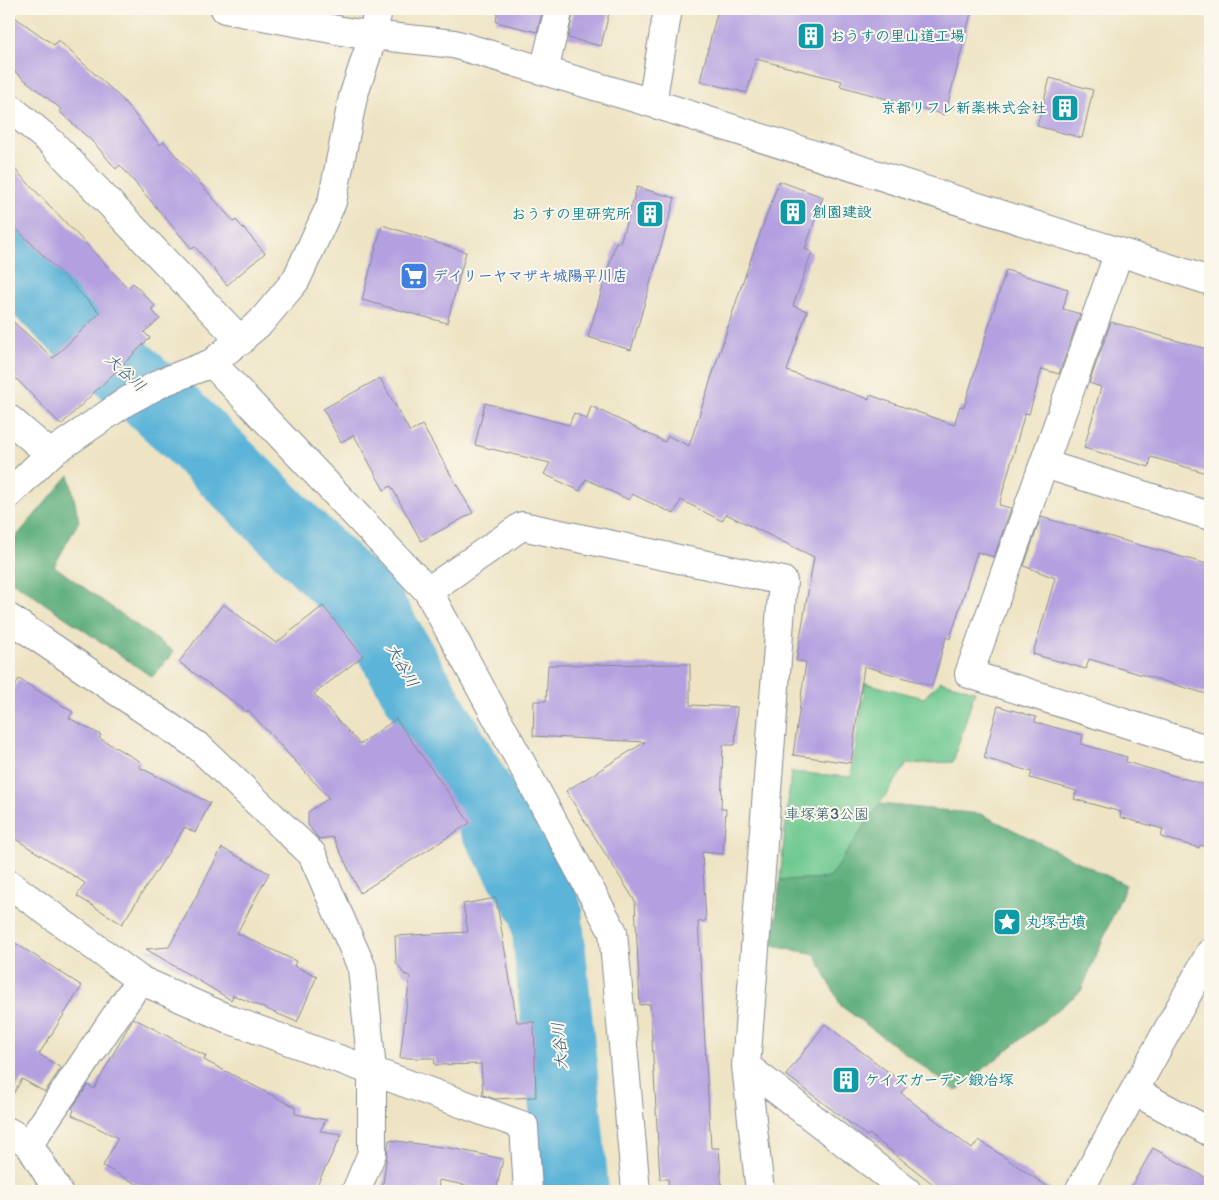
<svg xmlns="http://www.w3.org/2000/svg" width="1219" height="1200" font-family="'Balsamiq Sans','Klee One',sans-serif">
<rect width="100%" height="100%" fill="#fbf7ec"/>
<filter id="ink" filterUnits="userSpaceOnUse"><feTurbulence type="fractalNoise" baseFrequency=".02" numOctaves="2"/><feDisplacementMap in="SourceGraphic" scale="10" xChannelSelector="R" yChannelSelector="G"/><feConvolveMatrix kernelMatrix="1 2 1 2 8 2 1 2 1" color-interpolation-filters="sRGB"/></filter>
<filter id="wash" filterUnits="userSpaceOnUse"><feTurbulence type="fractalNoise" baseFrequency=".0096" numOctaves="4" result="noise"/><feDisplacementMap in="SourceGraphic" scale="20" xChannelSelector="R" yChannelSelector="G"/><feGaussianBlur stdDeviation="1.12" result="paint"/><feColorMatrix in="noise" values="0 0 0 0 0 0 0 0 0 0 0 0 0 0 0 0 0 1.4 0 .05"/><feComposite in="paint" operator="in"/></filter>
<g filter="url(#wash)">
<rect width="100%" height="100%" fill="#eee4c4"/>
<path fill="#6fc990" stroke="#457c77" d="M940,681L975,691L953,762L907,764L829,878L780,880L791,772L851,777L865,683L924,698Z"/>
<path fill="#5bad7a" stroke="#3b6e6c" d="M69,475L79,521L54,566L174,652L152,677L9,579V545Z
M880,804L981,814L1126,885L1081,991L956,1091L841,1006L815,954L773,946L780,880L829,878Z"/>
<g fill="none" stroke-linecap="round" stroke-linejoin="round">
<path stroke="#5bb4d8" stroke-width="72" d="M9,262L191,433L370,609L546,911L573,1191"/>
</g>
<g id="blocks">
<path fill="#b4a0e0" d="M498,9H543L537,32L496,22Z
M574,9H610L601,46L568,38Z
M718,9H972L945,115L840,86L842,81L756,59L747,93L700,81Z
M9,13L54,45L58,40L121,98L160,145L164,142L234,222L236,220L265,253L227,285L195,247L192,249L120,165L116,169L95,144L59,111L61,109L9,67Z
M1050,78L1093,90L1082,138L1037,126Z
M9,163L128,288L133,283L155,306L151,309L160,319L144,332L150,338L61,425L9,371V318L53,358L100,313L9,221Z
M779,181L823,197L805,249L812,252L793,306L807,311L787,371L869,399L870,395L954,425L960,406L964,407L1006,270L1068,289L1063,309L1080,314L1059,374L1042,369L1029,414L1025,413L999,505L1011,508L994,557L977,552L950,639L946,637L932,686L864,666L851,763L793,755L806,662L796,661L814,557L726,514L722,521L681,500L674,514L632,494L629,500L586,479L580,491L544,474L550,463L475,445L485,403L569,425L574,413L587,419L591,406L665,442L668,436L689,446L742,284Z
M637,187L675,198L631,350L588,337L616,242L620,243Z
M382,225L466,252L447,323L362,300Z
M1111,322L1210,350V474L1151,457L1149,467L1084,448L1101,387L1089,383Z
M380,378L410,432L422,425L473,513L421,541L391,486L384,490L354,435L341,442L323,409Z
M1041,517L1210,565V695L1089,659L1086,669L1033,654L1055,578L1024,566Z
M223,604L276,643L323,606L363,656L314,694L360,744L396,719L470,823L360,893L333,837L319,839L308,825V812L329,798L248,710L247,712L179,662Z
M690,664V705L737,707L735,745H723L721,809H726L723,854L702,852L706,921L698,922L711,1148H719L722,1191H669L668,1179H660L650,1004L640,1005L635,901L566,791L645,742L533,736L534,701H546L548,665Z
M19,679L73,712L69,718L101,735L99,738L141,762L139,767L210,803L195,833L185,827L122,924L77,896L85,883L9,835V696Z
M998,706L1036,717L1035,722L1083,735L1081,744L1127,757L1126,762L1210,786V848L1200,845L1199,848L1161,837L1163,829L1120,817L1121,812L1074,799L1077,791L1030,778L1032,772L984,758Z
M222,848L269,873L237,933L296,961L294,966L317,976L297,1022L233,995L231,1000L146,949L169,947Z
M496,898L517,1022H534L536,1097L495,1099L483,1095L481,1064L435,1065L434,1058H400L410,976L404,974L396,962L395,936L468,932L463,904Z
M9,939L82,986L39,1054L61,1068L45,1092L22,1079L9,1101Z
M133,1018L206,1056L204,1060L295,1107V1114L326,1120L320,1131L342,1134L314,1191H150L103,1166L118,1138L72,1115L74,1110L72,1108L88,1085L94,1089Z
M825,1024L907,1086L901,1093L972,1149L979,1140L1054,1191H942L869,1134L867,1136L786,1075Z
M389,1140L456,1149L503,1159L496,1191L439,1180L438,1191H382Z
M1153,1148L1210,1180V1191H1129Z"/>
</g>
</g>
<g filter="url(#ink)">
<use href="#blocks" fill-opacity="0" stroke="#848a91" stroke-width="1"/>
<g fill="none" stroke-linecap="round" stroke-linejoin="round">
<defs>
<path id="minor" d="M225,9L353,33L454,44L652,103L1210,281
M544,71L559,9
M652,103L668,9
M9,107L52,143L241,341
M1119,252L969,674L1210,750
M212,363L428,591L613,932L636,1191
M9,419L50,454
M1044,464L1210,516
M9,494L50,454L127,401L163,382L212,363L261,322L296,280L332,202L353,97L373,36L378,9
M428,591L522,526L783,581L746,1066
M9,618L199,747L312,854L362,968L372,1070V1153L356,1191
M9,884L140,980L231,1020L524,1126L528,1191
M1134,1091L1210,1132
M9,1132L29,1144L58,1191
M29,1144L140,980
M760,1191L746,1066L907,1191
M1079,1191L1210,953"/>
</defs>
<use href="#minor" stroke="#848a91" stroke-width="30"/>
<use href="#minor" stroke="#fff" stroke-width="28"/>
</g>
</g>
<defs>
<symbol id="building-square" viewBox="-11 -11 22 22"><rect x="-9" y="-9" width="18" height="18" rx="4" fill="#0f9aa8" stroke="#fbf7ec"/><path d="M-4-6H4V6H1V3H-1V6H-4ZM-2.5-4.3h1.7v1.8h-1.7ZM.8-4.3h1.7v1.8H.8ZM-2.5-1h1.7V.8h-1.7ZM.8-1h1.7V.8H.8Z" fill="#fff"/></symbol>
<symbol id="supermarket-square" viewBox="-11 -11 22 22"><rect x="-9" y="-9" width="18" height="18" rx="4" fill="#3f7fe0" stroke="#fbf7ec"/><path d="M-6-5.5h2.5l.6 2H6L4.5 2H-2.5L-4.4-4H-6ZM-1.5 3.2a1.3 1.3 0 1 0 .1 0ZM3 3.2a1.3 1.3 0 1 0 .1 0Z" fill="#fff"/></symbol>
<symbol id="sight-square" viewBox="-11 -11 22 22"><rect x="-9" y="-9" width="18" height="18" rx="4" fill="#0f9aa8" stroke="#fbf7ec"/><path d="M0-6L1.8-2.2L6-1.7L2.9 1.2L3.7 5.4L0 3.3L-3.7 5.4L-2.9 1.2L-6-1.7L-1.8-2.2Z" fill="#fff"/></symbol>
</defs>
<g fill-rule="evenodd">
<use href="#building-square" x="795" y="20" width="32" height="32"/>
<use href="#building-square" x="1049" y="92" width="32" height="32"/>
<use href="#building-square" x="777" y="196" width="32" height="32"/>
<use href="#building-square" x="634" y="198" width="32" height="32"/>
<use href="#supermarket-square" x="398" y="260" width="32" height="32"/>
<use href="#sight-square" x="991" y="906" width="32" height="32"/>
<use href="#building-square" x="830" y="1064" width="32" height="32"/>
</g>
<g text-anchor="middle" stroke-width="4" stroke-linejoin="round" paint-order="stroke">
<g font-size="15" font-weight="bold" fill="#0d838f" stroke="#fbf7ec" text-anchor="start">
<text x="830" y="41">おうすの里山道工場</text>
<text x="1046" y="113" text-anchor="end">京都リフレ新薬株式会社</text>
<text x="812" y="217">創園建設</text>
<text x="631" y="219" text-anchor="end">おうすの里研究所</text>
<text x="1026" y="927">丸塚古墳</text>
<text x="865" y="1085">ケイズガーデン鍛冶塚</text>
</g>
<g font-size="15" font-weight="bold" fill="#366cbe" stroke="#fbf7ec" text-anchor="start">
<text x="433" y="281">デイリーヤマザキ城陽平川店</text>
</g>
<g font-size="15" fill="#345d6d" stroke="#fbf7ec">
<text x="827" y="819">車塚第3公園</text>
</g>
<g font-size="16" font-style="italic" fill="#2e5783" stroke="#fbf7ec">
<text transform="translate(126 372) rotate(43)" y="6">大谷川</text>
<text transform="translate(403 665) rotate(60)" y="6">大谷川</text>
<text transform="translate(559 1046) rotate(-95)" y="6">大谷川</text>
</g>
</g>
<rect width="1219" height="1200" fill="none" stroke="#fbf7ec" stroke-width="30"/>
</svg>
